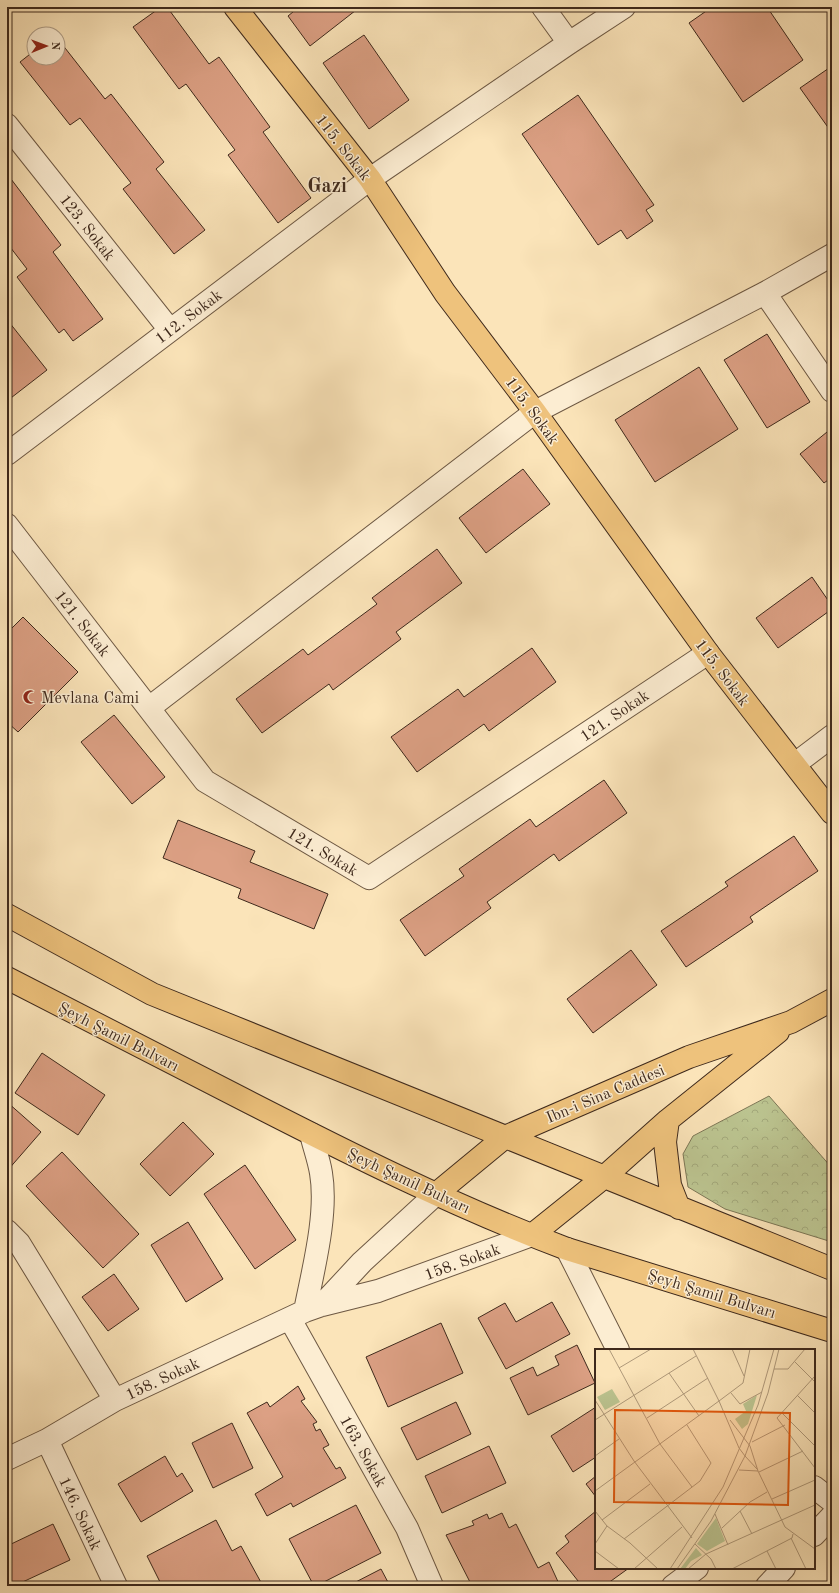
<svg xmlns="http://www.w3.org/2000/svg" width="839" height="1593" font-family="'Old Standard TT',serif">
<defs>
<pattern id="park-crowns" width="20" height="18" patternUnits="userSpaceOnUse"><rect width="20" height="18" fill="#bcc591"/><path d="M2 6a3 3 0 1 1 6 0M12 15a3 3 0 1 1 6 0" fill="none" stroke="#a3a97c"/></pattern>
</defs>
<rect width="100%" height="100%" fill="#fbe4b9"/>
<filter id="stains"><feTurbulence type="fractalNoise" baseFrequency=".005" numOctaves="4"/><feColorMatrix values="0 0 0 0 .2 0 0 0 0 .09 0 0 0 0 .02 0 0 0 .5 -.17"/></filter>
<radialGradient id="worn" r=".72"><stop offset=".6" stop-color="#630" stop-opacity="0"/><stop offset="1" stop-color="#630" stop-opacity=".3"/></radialGradient>
<path fill="url(#park-crowns)" stroke="#7d7756" d="M769,1096L832,1168V1242L725,1209L688,1187L683,1154L693,1136Z"/>
<path fill="#dca084" stroke="#3e291c" d="M161,7H167L209,64L219,57L270,127L263,132L311,198L278,223L228,155L235,150L186,84L179,89L133,27Z
M299,7H360L310,46L288,16Z
M712,7H767L803,60L743,102L689,23Z
M364,35L409,100L369,129L323,63Z
M58,39L105,99L111,94L164,162L156,169L205,230L174,254L123,189L131,183L80,118L70,125L20,62L34,51V58H58Z
M832,66V133L800,88Z
M578,95L654,205L646,210L653,221L627,239L621,230L598,245L522,134Z
M11,179L61,245L53,252L103,319L73,341L64,329L59,333L17,277L27,269L7,243V182Z
M9,322L47,370L7,401V323Z
M767,334L810,402L767,428L724,360Z
M699,367L738,429L655,482L615,420Z
M827,432L832,438V477L824,483L800,454Z
M523,469L550,504L486,553L459,518Z
M437,549L462,583L396,632L401,639L333,690L329,684L262,733L236,699L303,649L308,655L377,604L372,598Z
M812,577L832,606V609L778,648L756,618Z
M23,617L78,672L18,732L7,722V633Z
M532,648L556,682L489,731L484,724L417,772L391,737L458,689L464,697Z
M114,715L165,777L132,804L81,742Z
M604,780L627,813L559,861L554,854L487,902L491,908L425,956L400,920L464,876L459,869L530,819L536,827Z
M178,820L255,851L250,862L328,894L314,929L238,898L241,889L163,858Z
M794,836L818,871L750,917L753,922L686,967L661,931L728,886L725,882Z
M631,950L657,985L593,1033L567,999Z
M42,1053L105,1095L78,1135L15,1093Z
M7,1102L41,1132L7,1171Z
M183,1122L214,1154L170,1196L140,1164Z
M62,1152L139,1234L103,1268L26,1186Z
M245,1165L296,1240L255,1269L204,1194Z
M188,1222L223,1279L186,1302L151,1245Z
M114,1274L139,1309L108,1331L82,1297Z
M552,1302L570,1334L506,1369L478,1318L505,1303L516,1322Z
M441,1323L463,1373L388,1407L366,1357Z
M577,1345L595,1383L528,1415L510,1378L533,1367L537,1376L559,1365L555,1356Z
M298,1386L305,1399L301,1401L317,1422L313,1424L316,1431L320,1429L329,1445L323,1448L336,1469L340,1467L346,1478L293,1507L291,1503L267,1516L255,1494L283,1477L247,1413L267,1402L270,1407Z
M456,1402L471,1434L417,1460L401,1428Z
M596,1407V1457L573,1472L551,1436Z
M232,1423L253,1468L213,1488L192,1443Z
M489,1446L506,1483L442,1513L425,1476Z
M165,1456L177,1477L182,1473L193,1491L141,1522L118,1484Z
M596,1476V1497L586,1484Z
M356,1505L381,1553L316,1586H314L289,1539Z
M596,1511V1568H629L604,1586H582L556,1553L569,1542L565,1536Z
M502,1513L509,1528L516,1524L538,1568L549,1562L560,1586H472L446,1535L474,1525L472,1521L487,1514L489,1519Z
M216,1520L232,1551L241,1546L263,1586H162L147,1556Z
M53,1524L70,1560L14,1586L7,1571V1546Z
M381,1569L390,1586H348Z"/>
<g fill="none" stroke-linecap="round" stroke-linejoin="round">
<defs>
<path id="minor" d="M543,7L569,43
M7,125L170,330
M765,293L832,391
M7,454L370,179L569,43L624,7
M7,525L205,781L369,878L708,653
M149,708L535,412L765,293L832,255
M795,764L832,736
M7,1231L19,1243L115,1400
M567,1249L618,1350
M322,1305L362,1262L436,1194
M305,1311C313,1270 328,1214 321,1173C319,1160 314,1147 311,1134
M290,1319L407,1528L432,1586
M47,1440L116,1586
M7,1459L47,1440L115,1400L305,1311L322,1305L378,1291L532,1235
M814,1487L832,1501
M814,1535L832,1516
M673,1586L697,1568
M767,1586L784,1568"/>
<path id="major" d="M235,7L370,179L445,293L535,412L708,653L832,813
M7,915L152,994L832,1269
M7,978C83,1017 159,1056 235,1095C344,1151 453,1206 567,1249L832,1331
M668,1120L665,1142L670,1185L679,1208
M436,1194L505,1137L689,1057L791,1022L832,1000
M532,1235L603,1178L668,1120L778,1032"/>
</defs>
<use href="#minor" stroke="#6d5843" stroke-width="24"/>
<use href="#major" stroke="#3e291c" stroke-width="24"/>
<use href="#minor" stroke="#fcedd2" stroke-width="22"/>
<use href="#major" stroke="#eec27c" stroke-width="22"/>
</g>
<defs>
<symbol id="mosque-bare" viewBox="-9 -9 18 18"><path d="M3.5-4.9A6 6 0 1 0 3.5 4.9A5 5 0 1 1 3.5-4.9Z" fill="#8f2418" stroke="#fcedd2" stroke-width="2.5" paint-order="stroke"/></symbol>
</defs>
<g fill-rule="evenodd">
<use href="#mosque-bare" x="20" y="687" width="20" height="20"/>
</g>
<g text-anchor="middle" stroke-width="3" stroke-linejoin="round" paint-order="stroke">
<g font-size="16" fill="#3e291c" stroke="#fcedd2">
<text transform="translate(344 147) rotate(52)" y="6">115. Sokak</text>
<text transform="translate(88 227) rotate(52)" y="6">123. Sokak</text>
<text transform="translate(188 316) rotate(-37)" y="6">112. Sokak</text>
<text transform="translate(533 410) rotate(54)" y="6">115. Sokak</text>
<text transform="translate(83 623) rotate(52)" y="6">121. Sokak</text>
<text transform="translate(723 672) rotate(53)" y="6">115. Sokak</text>
<text transform="translate(614 715) rotate(-34)" y="6">121. Sokak</text>
<text transform="translate(323 851) rotate(31)" y="6">121. Sokak</text>
<text transform="translate(119 1036) rotate(27)" y="6">Şeyh Şamil Bulvarı</text>
<text transform="translate(605 1093) rotate(-23)" y="6">Ibn-i Sina Caddesi</text>
<text transform="translate(409 1180) rotate(25)" y="6">Şeyh Şamil Bulvarı</text>
<text transform="translate(462 1261) rotate(-20)" y="6">158. Sokak</text>
<text transform="translate(712 1293) rotate(17)" y="6">Şeyh Şamil Bulvarı</text>
<text transform="translate(162 1378) rotate(-25)" y="6">158. Sokak</text>
<text transform="translate(364 1451) rotate(61)" y="6">163. Sokak</text>
<text transform="translate(81 1513) rotate(65)" y="6">146. Sokak</text>
</g>
<g font-size="16" fill="#3e291c" stroke="#fcedd2" text-anchor="start">
<text x="41" y="703">Mevlana Cami</text>
</g>
<g font-size="20" font-weight="bold" fill="#3e291c" stroke="#fcedd2">
<text x="327" y="192">Gazi</text>
</g>
</g>
<g transform="translate(595 1349)">
<rect width="220" height="220" fill="#fbe4b9"/>
<path d="M17,40L25,53L10,61L2,48ZM162,46L153,75L147,80L140,70L151,62L148,55ZM121,169L130,192L112,202L102,195ZM101,199L107,206L96,212L90,220H85Z" fill="#bcc591"/>
<path fill="none" stroke="#af997a" stroke-width="1" d="M14,0L65,95L97,138M98,0L124,52L148,34L155,0M137,0L149,27M200,13L220,33M24,19L56,0M179,20H193L210,0M74,24L104,67M220,27L182,69L220,119M136,44L145,55L167,43M202,46L220,64M0,51L39,112L97,189M186,63L220,97M52,69L113,29M0,71L101,7M135,71L155,97M157,93L190,76M155,97L163,122L190,178L220,200M0,107L24,90M150,107L162,120M144,121L163,122M164,123L208,102M0,142L124,52L144,99L150,107M177,150L220,131M0,162L12,177L35,194L63,220M145,162L157,185M120,165L133,196M7,171L55,135M127,179L155,153L172,143M196,189L211,220M29,190L105,132L116,114L92,76M0,195L12,177M100,195L116,210L121,220M0,202L24,220M172,202L181,220M39,220L87,178M75,220L128,138L163,56L179,0M82,220L116,172L150,107L173,44L184,0M93,220L111,205L220,156M137,220L197,189L198,185"/>
<path fill="#e0570d" fill-opacity="0.15" stroke="#e0570d" stroke-width="2" d="M20,61L195,64L193,156L19,153Z"/>
<rect width="220" height="220" fill="none" stroke="#3e291c" stroke-width="2"/>
</g>
<rect width="839" height="1593" fill="none" stroke="#fbe4b9" stroke-width="24"/>
<rect x="8" y="8" width="823" height="1577" fill="none" stroke="#3e291c" stroke-width="2"/>
<rect x="12" y="12" width="815" height="1569" fill="none" stroke="#3e291c"/>
<g transform="translate(46 46) rotate(89)"><circle r="19" fill="#fcedd2" stroke="#b09f89"/>
<path d="M0-3L7 15L0 10L-7 15Z" fill="#8f2418"/>
<text y="-6" font-size="11" font-weight="bold" text-anchor="middle" fill="#3e291c">N</text>
</g>
<rect width="100%" height="100%" filter="url(#stains)"/>
<rect width="100%" height="100%" fill="url(#worn)"/>
</svg>
